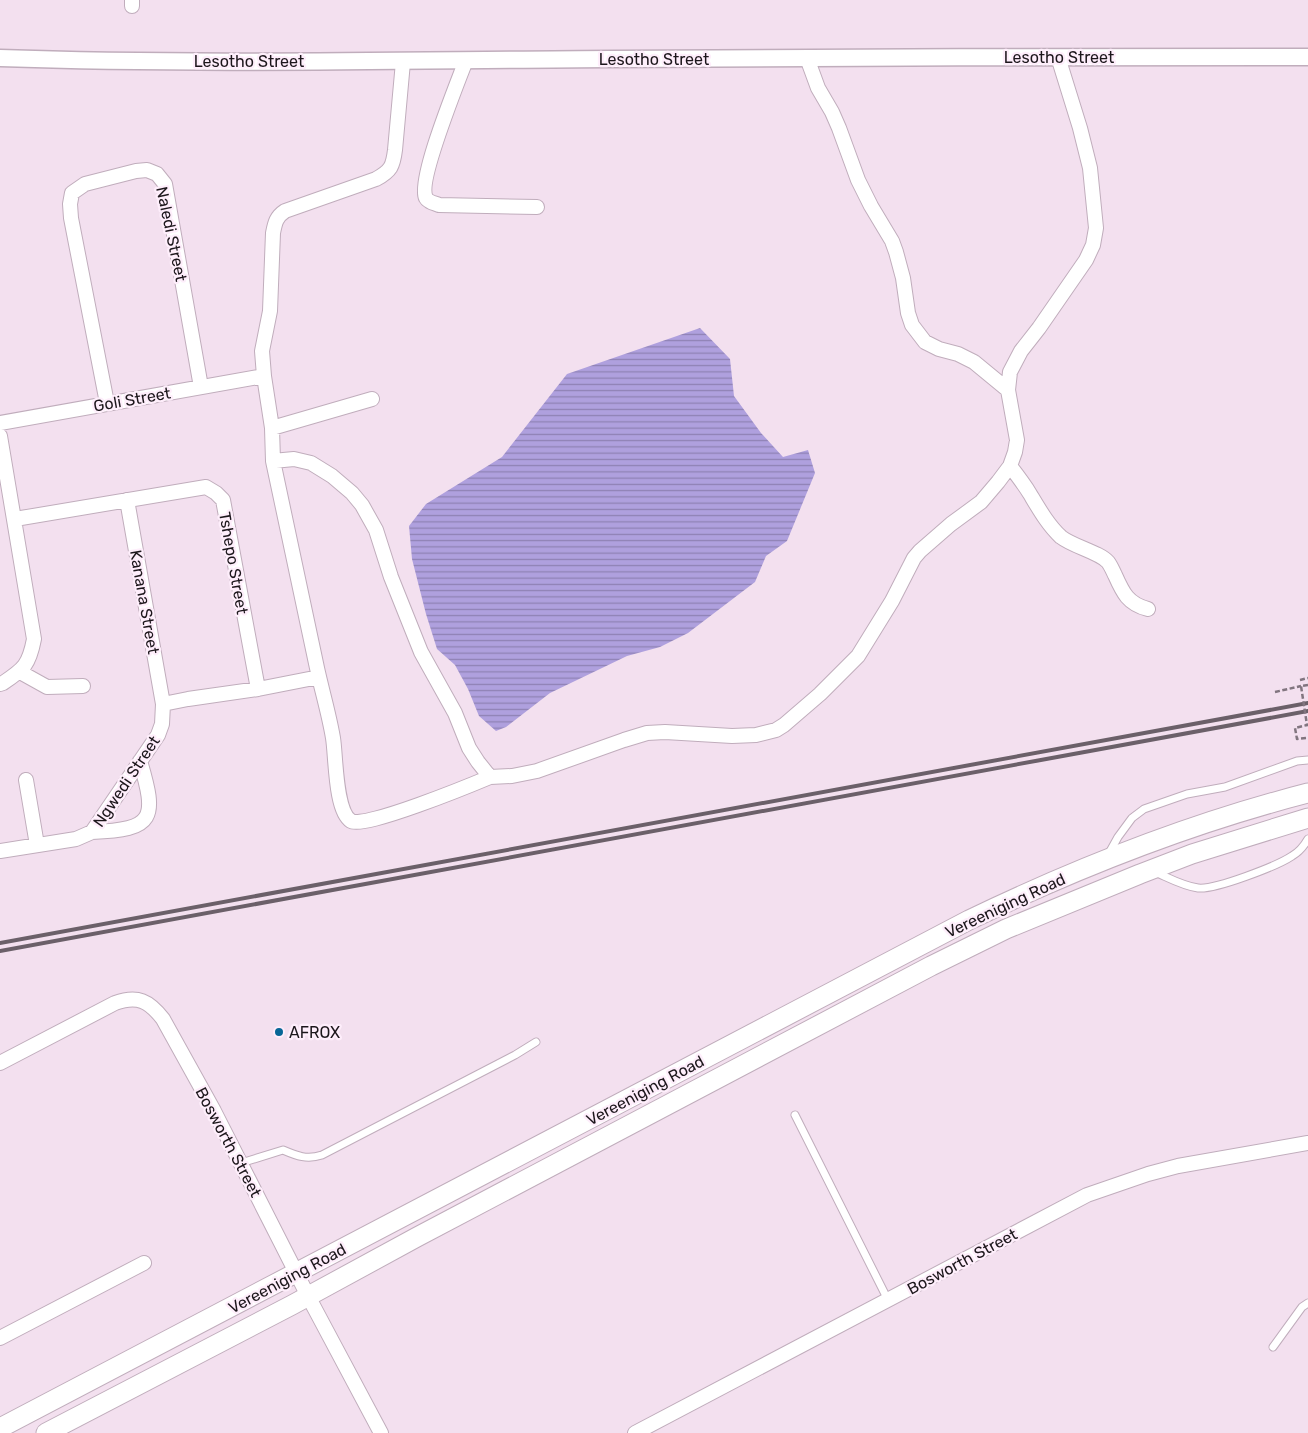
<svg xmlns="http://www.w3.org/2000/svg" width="1308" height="1433" font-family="Rubik,sans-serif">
<defs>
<pattern id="water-rules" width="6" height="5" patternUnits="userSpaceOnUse" patternTransform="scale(1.25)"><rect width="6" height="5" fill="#afa0de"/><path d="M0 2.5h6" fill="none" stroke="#8e81b3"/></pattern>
</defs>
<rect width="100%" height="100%" fill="#f3e0ef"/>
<path fill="url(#water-rules)" d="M700,328L730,359L734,396L761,433L783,457L808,450L815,473L787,541L766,556L755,582L688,633L660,647L627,656L550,693L506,727L496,731L479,716L468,689L455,665L437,649L426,614L412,559L409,526L426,504L502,457L567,374Z"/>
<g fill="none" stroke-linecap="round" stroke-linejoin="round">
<defs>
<path id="service" d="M1108,855L1118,837L1132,818L1144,809L1187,794L1225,787L1297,761L1308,760
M1155,872C1169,878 1183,886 1198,888C1215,890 1277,866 1292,856C1299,852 1304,846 1308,839
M795,1115L888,1300
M241,1163L283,1150C297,1156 307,1160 322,1155L515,1055L536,1042
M1273,1347L1302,1307L1308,1303"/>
<path id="minor" d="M132,6V0
M807,58L818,88L832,112L839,128L858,180L871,206L892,241L896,252L903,278L908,313L912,325L925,342L939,349L958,354L974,362L1008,390
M466,60C458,82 417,181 426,198C428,202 434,203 439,205L537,207
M403,62L395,150C393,166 391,171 376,179L285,211C276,217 275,223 273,233L270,311L262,351L264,376L272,428L273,461C287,530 302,599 317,668C322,691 329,714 333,738C336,756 335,811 351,821C364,829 471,785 490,777
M107,403L71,218L70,204L72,193L85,184L136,171L147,170L157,174L165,184L201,387
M0,423L264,376
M272,428L372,399
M0,436L34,639C29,665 24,669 3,683L0,684
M273,461L294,459L311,463L332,476L352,493L362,505L376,530L391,577L421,652L455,713L469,748L478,762L490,777L512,776L537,771L624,740L647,733L665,732L732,736L756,735L776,730L784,725L820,694L858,656L892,601L914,558L920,551L951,524L981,502L998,482L1010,466L1015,452L1017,440L1008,390L1010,372L1021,351L1039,328L1086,260L1093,245L1096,228L1090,168L1080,128L1058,57
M1010,466C1017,475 1024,484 1030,494C1039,509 1048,525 1061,537C1074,547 1099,552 1108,562C1111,566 1113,571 1115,575C1123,593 1128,604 1148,609
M15,519L206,487L216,493L223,500L258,689
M20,672L47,687L83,686
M163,704L188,699L258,689L319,677
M26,780L37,845
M92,832C155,830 157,818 140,761
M0,851L76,839L92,832L158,735L162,724L163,704L127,500
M0,1063L115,1003C138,995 149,1001 163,1019L214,1111L308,1296L381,1433
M0,1338L144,1263
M635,1433L1087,1195L1148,1174L1178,1166L1308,1143"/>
<path id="tertiary" d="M0,58C204,65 408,60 611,59C843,57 1076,57 1308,57"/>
<path id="secondary" d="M0,1428L969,920C1077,868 1191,823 1308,793
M46,1433L292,1305L417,1237L931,966L1006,929L1140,874L1192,854L1308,818"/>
</defs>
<use href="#service" stroke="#c0adbc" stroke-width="9"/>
<use href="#minor" stroke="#c0adbc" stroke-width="16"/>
<use href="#tertiary" stroke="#c0adbc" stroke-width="19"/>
<use href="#secondary" stroke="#c0adbc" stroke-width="21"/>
<path stroke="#81757f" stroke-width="2.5" stroke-dasharray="5 2.5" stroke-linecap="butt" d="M1300,680L1308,678
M1275,692L1301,686
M1306,738L1297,739L1295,728L1307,725"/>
<use href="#service" stroke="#fff" stroke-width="7"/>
<use href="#minor" stroke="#fff" stroke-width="14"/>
<use href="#tertiary" stroke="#fff" stroke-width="16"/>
<use href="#secondary" stroke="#fff" stroke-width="19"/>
<path stroke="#6b6069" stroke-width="4" d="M0,943L1308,703
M0,951L1308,711"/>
<path stroke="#81757f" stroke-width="2.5" stroke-dasharray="5 2.5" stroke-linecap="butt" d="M1308,685L1301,686L1307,725H1308"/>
</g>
<circle fill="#076696" stroke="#feeefb" stroke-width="2" cx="279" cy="1032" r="5"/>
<g text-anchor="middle" stroke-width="4.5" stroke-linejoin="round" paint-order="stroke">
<g font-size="16" fill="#1c161b" stroke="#feeefb">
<text x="1059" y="63">Lesotho Street</text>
<text x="654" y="65">Lesotho Street</text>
<text x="249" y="67">Lesotho Street</text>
<text transform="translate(172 234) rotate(78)" y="6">Naledi Street</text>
<text transform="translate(132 399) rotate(-10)" y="6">Goli Street</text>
<text transform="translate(234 563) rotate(80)" y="6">Tshepo Street</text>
<text transform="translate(145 602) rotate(80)" y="6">Kanana Street</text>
<text transform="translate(126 781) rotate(-56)" y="6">Ngwedi Street</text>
<text transform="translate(1005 905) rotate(-25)" y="6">Vereeniging Road</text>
<text transform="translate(645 1090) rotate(-28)" y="6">Vereeniging Road</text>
<text transform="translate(229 1142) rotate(62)" y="6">Bosworth Street</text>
<text transform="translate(962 1261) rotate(-28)" y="6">Bosworth Street</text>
<text transform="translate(287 1278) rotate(-28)" y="6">Vereeniging Road</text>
</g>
<g font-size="16" fill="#1c161b" stroke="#feeefb" text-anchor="start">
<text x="289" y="1038">AFROX</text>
</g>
</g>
</svg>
